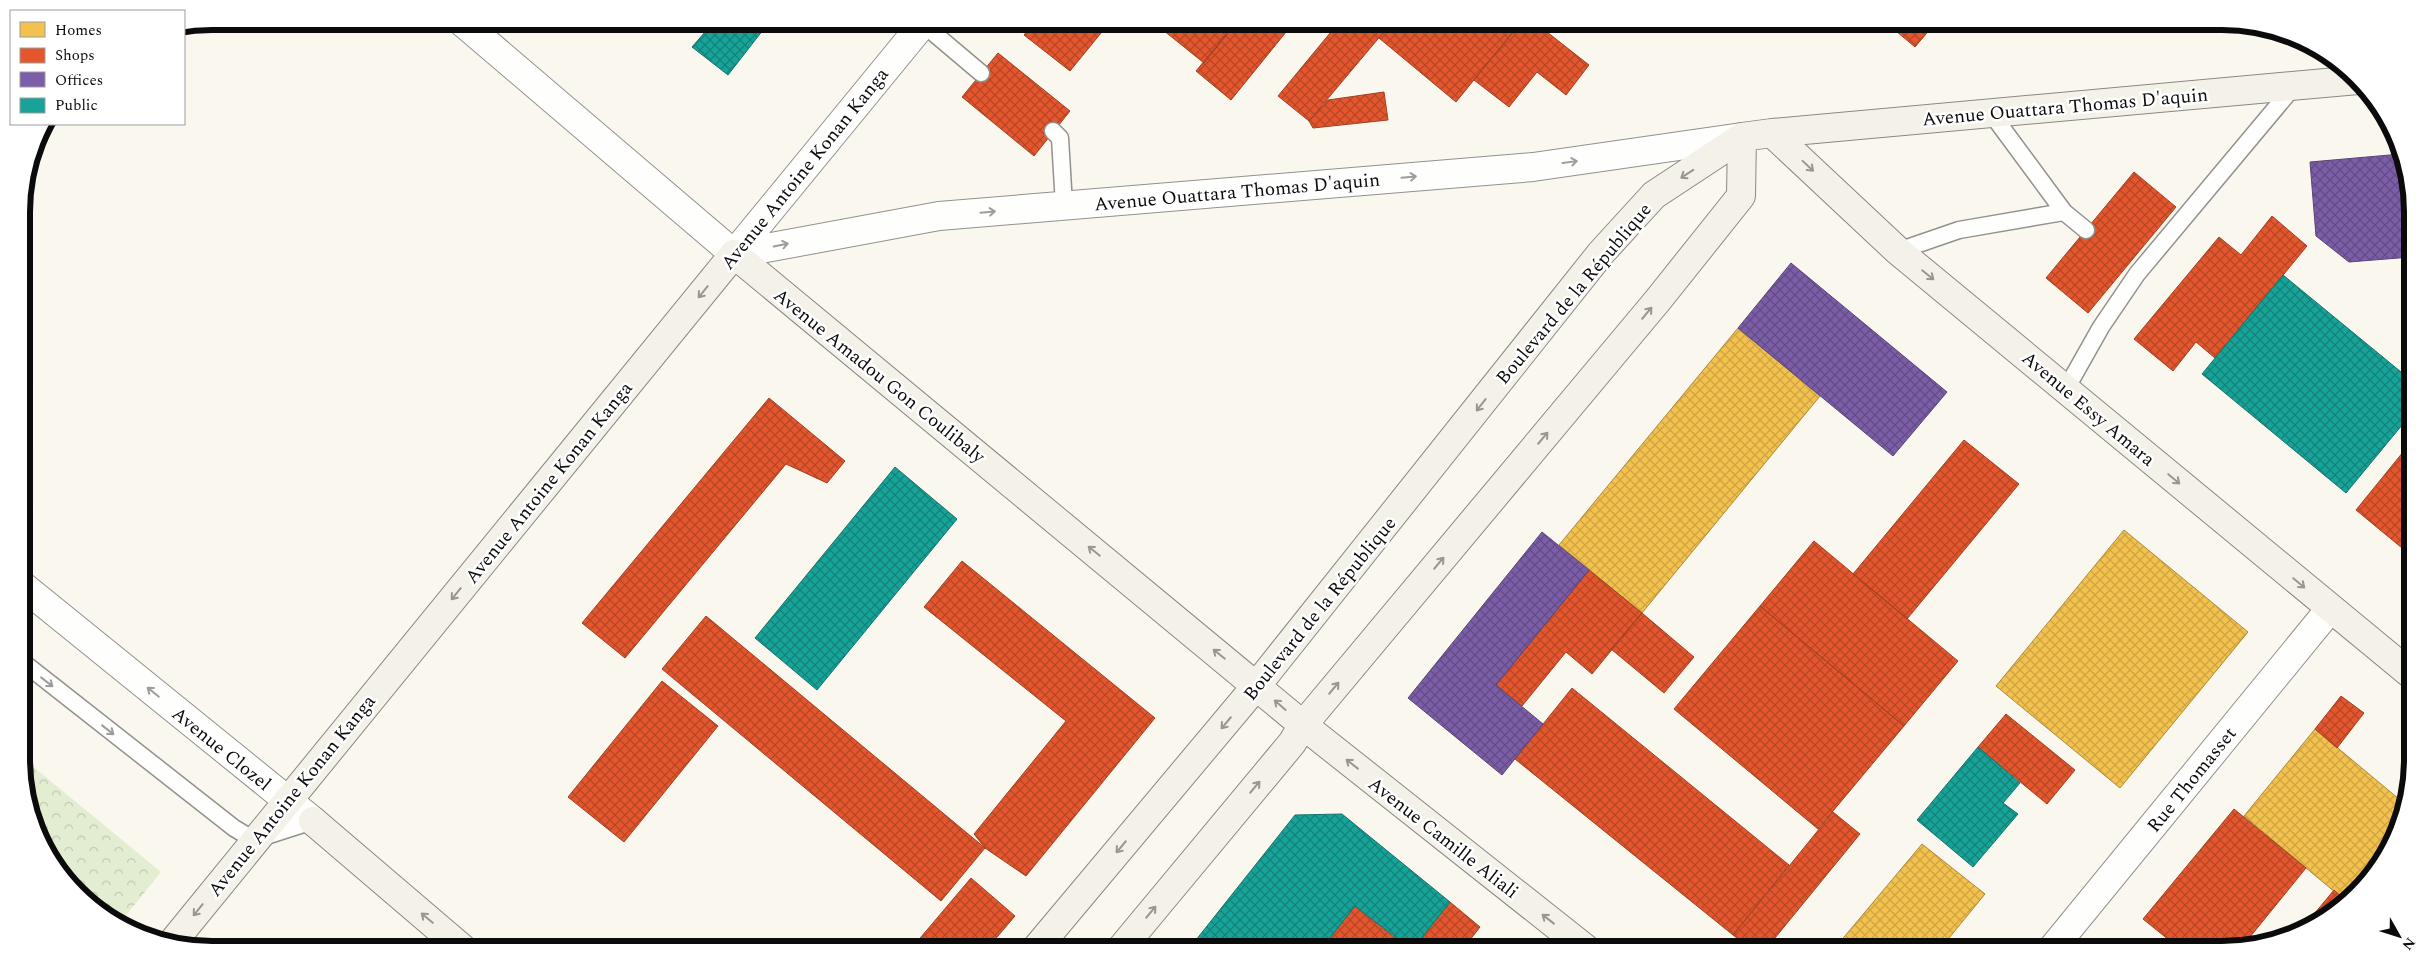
<svg xmlns="http://www.w3.org/2000/svg" width="2434" height="971" font-family="Spectral,serif">
<defs>
<pattern id="park-crowns" width="20" height="18" patternUnits="userSpaceOnUse" patternTransform="scale(1.25)"><rect width="20" height="18" fill="#e2edd1"/><path d="M2 6a3 3 0 1 1 6 0M12 15a3 3 0 1 1 6 0" fill="none" stroke="#c1cab2"/></pattern>
<pattern id="homes-cross-hatch" width="8" height="8" patternUnits="userSpaceOnUse" patternTransform="scale(1.25)"><rect width="8" height="8" fill="#f2c14e"/><path d="M0 0l8 8M0 8l8-8" fill="none" stroke="#cea443"/></pattern>
<pattern id="shops-cross-hatch" width="8" height="8" patternUnits="userSpaceOnUse" patternTransform="scale(1.25)"><rect width="8" height="8" fill="#e4572e"/><path d="M0 0l8 8M0 8l8-8" fill="none" stroke="#b74625"/></pattern>
<pattern id="offices-cross-hatch" width="8" height="8" patternUnits="userSpaceOnUse" patternTransform="scale(1.25)"><rect width="8" height="8" fill="#7b5ea7"/><path d="M0 0l8 8M0 8l8-8" fill="none" stroke="#634c86"/></pattern>
<pattern id="public-cross-hatch" width="8" height="8" patternUnits="userSpaceOnUse" patternTransform="scale(1.25)"><rect width="8" height="8" fill="#17a398"/><path d="M0 0l8 8M0 8l8-8" fill="none" stroke="#13837a"/></pattern>
</defs>
<rect width="100%" height="100%" fill="#faf7ef"/>
<path fill="url(#park-crowns)" d="M25,760L161,872L119,924L106,917L68,884L41,843L25,796Z"/>
<path fill="url(#homes-cross-hatch)" stroke="#ad8a3a" d="M1738,328L1820,396L1642,613L1559,545Z
M2124,530L2248,632L2120,788L1996,686Z
M2315,729L2405,804L2399,826L2342,898L2244,816Z
M1922,844L1985,894L1940,949H1834Z"/>
<path fill="url(#shops-cross-hatch)" stroke="#a34024" d="M1035,21H1109L1110,22L1070,71L1024,35Z
M1225,21L1233,27L1204,63L1153,22Z
M1237,21H1295L1231,100L1196,71Z
M1340,21H1393L1309,121L1278,96Z
M1393,21H1510L1517,27L1456,102L1379,38Z
M1522,21H1533L1589,65L1566,95L1537,72L1509,107L1474,80Z
M1884,21H1937L1915,47Z
M998,53L1070,111L1034,156L962,97Z
M1384,92L1388,120L1313,128L1309,121L1328,100Z
M2134,172L2176,207L2088,313L2046,278Z
M2272,216L2307,246L2215,358L2196,342L2173,371L2134,339L2219,237L2241,255Z
M769,398L845,461L827,483L786,464L625,658L582,623Z
M1964,440L2019,484L1907,619L1853,574Z
M2412,441V536L2402,548L2356,510Z
M1814,541L1958,661L1904,726L1760,606Z
M962,561L1155,718L1026,876L985,848L974,834L1066,721L924,607Z
M1589,570L1642,613L1592,674L1566,652L1522,706L1496,685Z
M1760,606L1904,726L1818,829L1674,709Z
M1642,613L1694,657L1664,693L1611,649Z
M706,616L985,848L941,901L662,669Z
M662,681L718,726L624,842L568,797Z
M1572,688L1789,865L1733,935L1515,759Z
M2341,696L2364,713L2337,748L2315,729Z
M2006,714L2075,770L2047,804L1978,747Z
M2234,809L2306,868L2241,948L2180,949L2143,919Z
M1833,812L1860,834L1766,949H1751L1733,935Z
M2381,849L2385,853L2373,875L2347,902L2342,898Z
M971,878L1015,916L986,950H910Z
M2334,890L2347,902L2338,910L2300,931Z
M1450,902L1480,927L1462,950H1412Z
M1355,906L1410,950H1343L1329,939Z"/>
<path fill="url(#offices-cross-hatch)" stroke="#594578" d="M2401,154L2411,187V257L2349,262L2316,236L2310,162Z
M1791,263L1947,392L1893,456L1738,328Z
M1542,532L1589,570L1496,685L1543,724L1502,775L1408,698Z"/>
<path fill="url(#public-cross-hatch)" stroke="#13756e" d="M691,21H770L728,75L692,47L705,32Z
M2283,275L2412,381V413L2346,493L2202,374Z
M895,467L957,519L817,690L755,638Z
M1978,747L2020,783L2003,803L2018,814L1973,867L1917,820Z
M1342,814L1450,902L1412,950L1355,906L1329,939L1343,950H1188L1295,815Z"/>
<g fill="none" stroke-linecap="round" stroke-linejoin="round">
<defs>
<path id="lane" d="M923,24L981,73
M1991,113L2064,212L2086,230
M1053,131L1060,138L1064,205
M1898,251L1959,230L2064,212
M2066,389L2101,327L2137,274L2295,85
M24,663L234,828L254,840L313,821"/>
<path id="street" d="M461,21L734,254
M734,254L939,216L1533,167L1742,137
M734,254L925,21
M24,587L313,821
M2052,949L2330,609"/>
<path id="secondary" d="M1772,133L1898,251L2413,676
M313,821L464,950
M172,943L734,254L1303,725L1586,949
M1035,950L1257,685L1601,253L1654,195L1742,137L1772,133L2358,80
M1120,950L1292,743L1303,725L1658,300L1741,196L1742,137"/>
</defs>
<use href="#lane" stroke="#93918e" stroke-width="19"/>
<use href="#street" stroke="#93918e" stroke-width="30"/>
<use href="#secondary" stroke="#898884" stroke-width="30"/>
<use href="#lane" stroke="#fefefd" stroke-width="16"/>
<use href="#street" stroke="#fefefd" stroke-width="28"/>
<use href="#secondary" stroke="#f4f2e8" stroke-width="28"/>
</g>
<defs><path id="oneway-shaft" d="M-6 0H5M1.5-3L5.5 0L1.5 3" fill="none" stroke-width="1.6" stroke-linecap="round" stroke-linejoin="round" transform="scale(1.25)"/></defs>
<g stroke="#9d9d9c">
<use href="#oneway-shaft" transform="translate(1570 162) rotate(-8)"/>
<use href="#oneway-shaft" transform="translate(1409 177) rotate(-5)"/>
<use href="#oneway-shaft" transform="translate(988 212) rotate(-5)"/>
<use href="#oneway-shaft" transform="translate(781 245) rotate(-11)"/>
<use href="#oneway-shaft" transform="translate(47 682) rotate(38)"/>
<use href="#oneway-shaft" transform="translate(153 692) rotate(-141)"/>
<use href="#oneway-shaft" transform="translate(108 730) rotate(38)"/>
</g>
<g stroke="#979690">
<use href="#oneway-shaft" transform="translate(1808 166) rotate(43)"/>
<use href="#oneway-shaft" transform="translate(1687 174) rotate(147)"/>
<use href="#oneway-shaft" transform="translate(1928 275) rotate(39)"/>
<use href="#oneway-shaft" transform="translate(703 292) rotate(129)"/>
<use href="#oneway-shaft" transform="translate(1647 313) rotate(-50)"/>
<use href="#oneway-shaft" transform="translate(1481 405) rotate(128)"/>
<use href="#oneway-shaft" transform="translate(1543 438) rotate(-50)"/>
<use href="#oneway-shaft" transform="translate(2174 479) rotate(40)"/>
<use href="#oneway-shaft" transform="translate(1094 551) rotate(-141)"/>
<use href="#oneway-shaft" transform="translate(1439 563) rotate(-50)"/>
<use href="#oneway-shaft" transform="translate(2299 583) rotate(40)"/>
<use href="#oneway-shaft" transform="translate(456 594) rotate(129)"/>
<use href="#oneway-shaft" transform="translate(1219 654) rotate(-141)"/>
<use href="#oneway-shaft" transform="translate(1334 688) rotate(-50)"/>
<use href="#oneway-shaft" transform="translate(1280 705) rotate(-139)"/>
<use href="#oneway-shaft" transform="translate(1226 723) rotate(130)"/>
<use href="#oneway-shaft" transform="translate(1352 764) rotate(-142)"/>
<use href="#oneway-shaft" transform="translate(1255 787) rotate(-50)"/>
<use href="#oneway-shaft" transform="translate(1121 847) rotate(130)"/>
<use href="#oneway-shaft" transform="translate(198 910) rotate(129)"/>
<use href="#oneway-shaft" transform="translate(1151 912) rotate(-50)"/>
<use href="#oneway-shaft" transform="translate(427 918) rotate(-140)"/>
<use href="#oneway-shaft" transform="translate(1548 919) rotate(-142)"/>
</g>
<g text-anchor="middle" stroke-width="5" stroke-linejoin="round" paint-order="stroke">
<g font-size="19" fill="#0b0b0b" stroke="#fff">
<text transform="translate(2065 106) rotate(-5)" y="7">Avenue Ouattara Thomas D'aquin</text>
<text transform="translate(804 168) rotate(-51)" y="7">Avenue Antoine Konan Kanga</text>
<text transform="translate(1237 191) rotate(-5)" y="7">Avenue Ouattara Thomas D'aquin</text>
<text transform="translate(1573 293) rotate(-50)" y="7">Boulevard de la République</text>
<text transform="translate(880 375) rotate(39)" y="7">Avenue Amadou Gon Coulibaly</text>
<text transform="translate(2089 408) rotate(40)" y="7">Avenue Essy Amara</text>
<text transform="translate(548 482) rotate(-51)" y="7">Avenue Antoine Konan Kanga</text>
<text transform="translate(1319 608) rotate(-51)" y="7">Boulevard de la République</text>
<text transform="translate(222 748) rotate(39)" y="7">Avenue Clozel</text>
<text transform="translate(2191 779) rotate(-51)" y="7">Rue Thomasset</text>
<text transform="translate(291 795) rotate(-51)" y="7">Avenue Antoine Konan Kanga</text>
<text transform="translate(1444 837) rotate(38)" y="7">Avenue Camille Aliali</text>
</g>
</g>
<path d="M0 0H2434V971H0ZM212 30H2222A182 182 0 0 1 2404 212V759A182 182 0 0 1 2222 941H212A182 182 0 0 1 30 759V212A182 182 0 0 1 212 30Z" fill="#fff" fill-rule="evenodd"/>
<path fill="none" stroke="#0b0b0b" stroke-width="6" d="M212 30H2222A182 182 0 0 1 2404 212V759A182 182 0 0 1 2222 941H212A182 182 0 0 1 30 759V212A182 182 0 0 1 212 30Z"/>
<rect x="10" y="10" width="175" height="115" fill="#ffffff" stroke="#9d9d9d"/>
<rect x="20" y="22" width="25" height="15" fill="#f2c14e" stroke="#9d9d9d"/>
<text x="55" y="35" font-size="15" fill="#0b0b0b">Homes</text>
<rect x="20" y="48" width="25" height="15" fill="#e4572e" stroke="#9d9d9d"/>
<text x="55" y="60" font-size="15" fill="#0b0b0b">Shops</text>
<rect x="20" y="72" width="25" height="15" fill="#7b5ea7" stroke="#9d9d9d"/>
<text x="55" y="85" font-size="15" fill="#0b0b0b">Offices</text>
<rect x="20" y="98" width="25" height="15" fill="#17a398" stroke="#9d9d9d"/>
<text x="55" y="110" font-size="15" fill="#0b0b0b">Public</text>
<g transform="translate(2399 936) rotate(129)" stroke="#ffffff" stroke-width="4" paint-order="stroke">
<path d="M0-4L9 19L0 12L-9 19Z" fill="#0b0b0b"/>
<text y="-8" font-size="14" font-weight="bold" text-anchor="middle" fill="#0b0b0b">N</text>
</g>
</svg>
